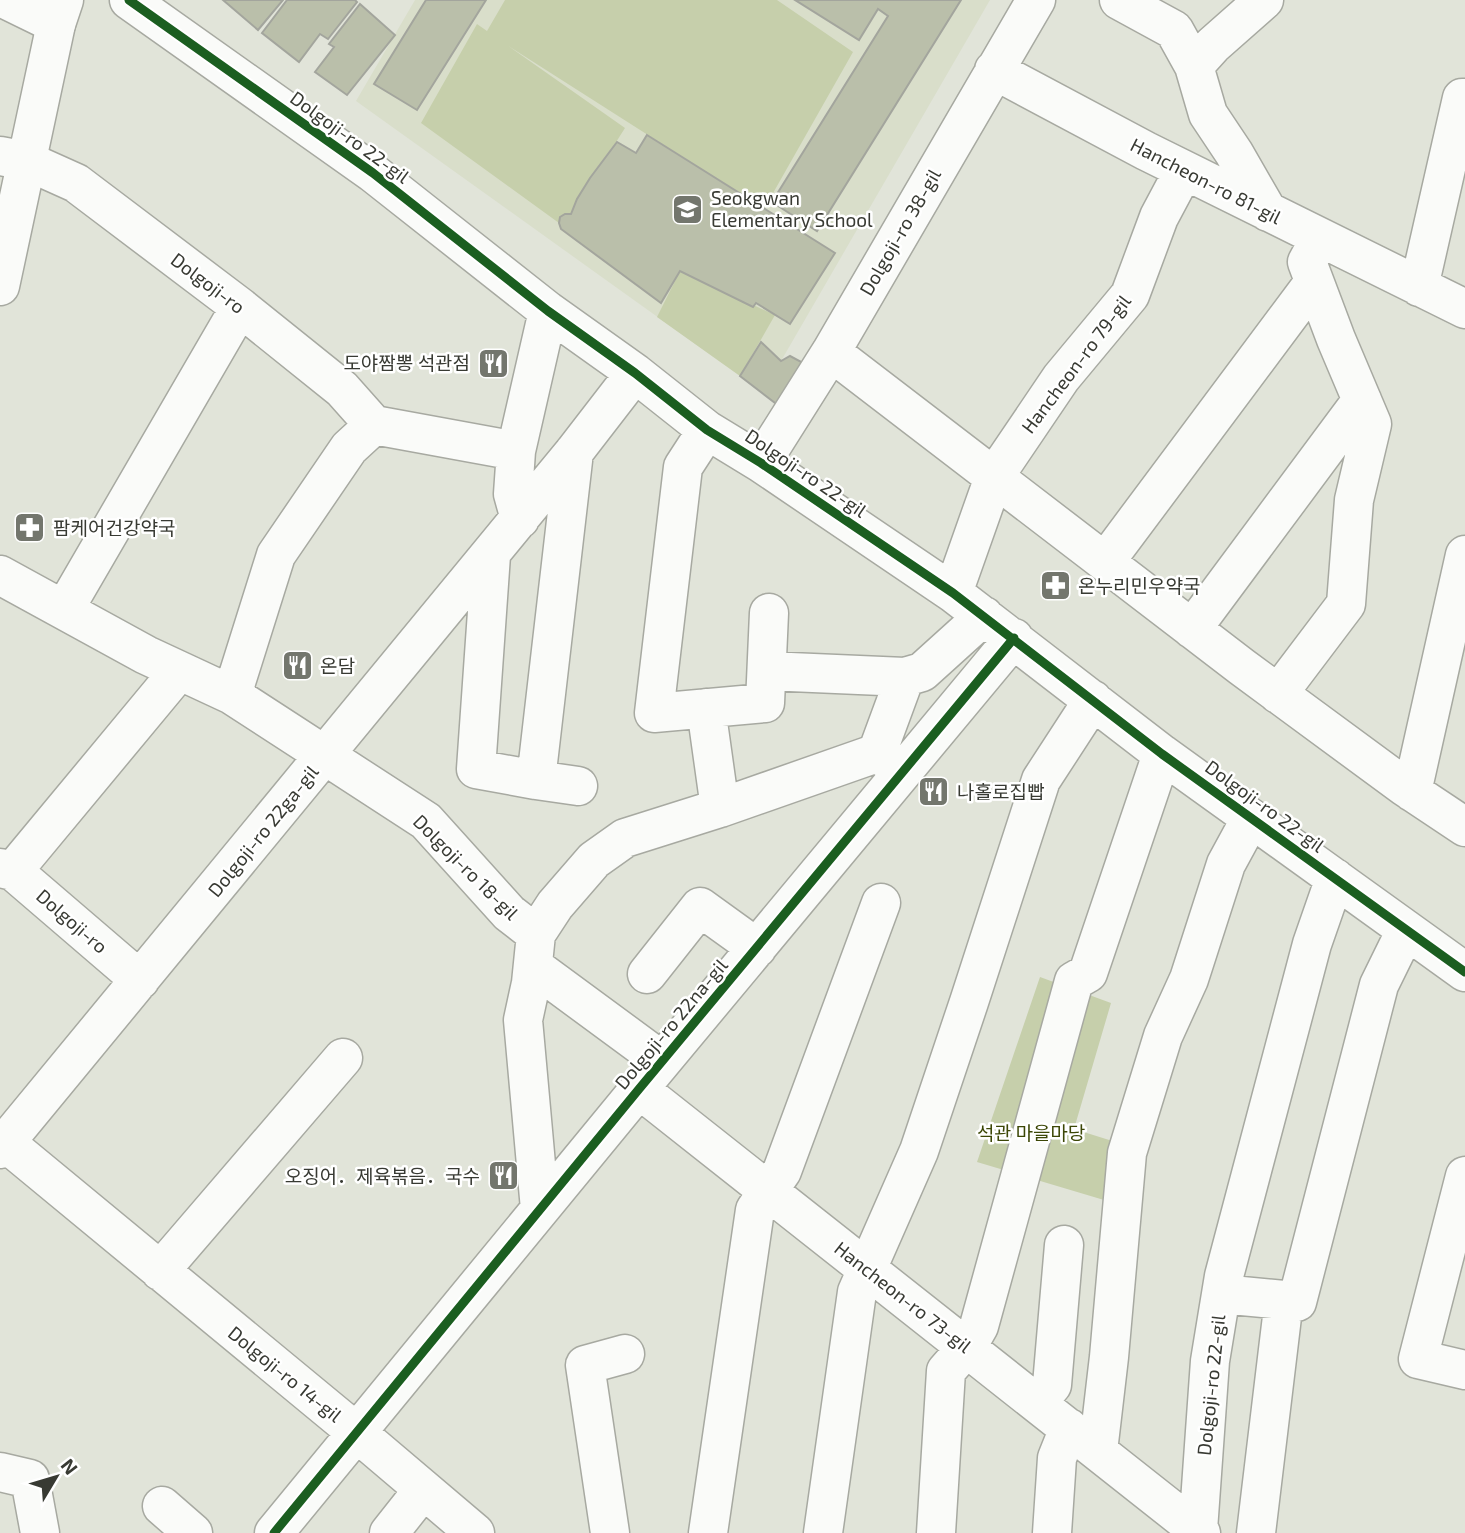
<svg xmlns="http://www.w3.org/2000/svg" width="1465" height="1533" font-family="'Exo 2','Noto Sans KR',sans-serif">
<rect width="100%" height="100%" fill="#e1e4d9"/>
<path fill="#d9deca" d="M415,0H990L781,361L761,343L740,376L356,101Z"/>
<path fill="#c6cfab" d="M505,0H777L853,52L764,209L507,45L625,128L571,213L559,223L421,123L477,24L487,31Z
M680,271L775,315L740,376L657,317Z
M1040,977L1111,1003L1074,1129L1122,1144L1114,1203L977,1162Z"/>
<path fill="#babfaa" stroke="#a3a59d" stroke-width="2" d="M223,0H283L258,30Z
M287,0H355L357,2L328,39L320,34L299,62L262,33Z
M426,0H486L417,110L374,84Z
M795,0H961L817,231L772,202L888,16L878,9L859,40Z
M360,4L395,35L347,95L315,72L334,47L329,44Z
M647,135L835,253L790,324L756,303L753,307L680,271L661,303L561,229L559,223L560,217L565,214H571L577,199L590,178L617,142L636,153Z
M761,342L781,361L790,356L807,365L779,406L740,376Z"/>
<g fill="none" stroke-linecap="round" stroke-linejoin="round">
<defs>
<path id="minor" d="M7,0L56,24
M129,0L373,173L548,311L635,373L707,430L761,463L953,593L1162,754L1465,972
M1119,0L1174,30L1194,66L1208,114L1234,153L1268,212
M1194,66L1213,45L1264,0
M994,70L1146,151L1465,309
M0,156L27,161L76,183L240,307L342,389L374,425
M1419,287L1462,98H1465
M831,352L1242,667L1405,787L1465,827
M707,430L683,467L654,713L765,703L769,613
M761,463L831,352L1036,0
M520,519L513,494L516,451L548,311
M491,555L476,769L536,780L578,786
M1105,562L1314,282
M0,575L146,655L232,695L426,821L509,913L536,934
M953,593L994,477L1061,378L1130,295L1159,217L1184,170
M64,610L240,307
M1192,629L1362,400
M767,671L905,677L877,753
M905,677L922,672L984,616
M1278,694L1346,604L1354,500L1372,424L1336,339L1307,262L1320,238
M232,695L276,555L349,448L374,425L516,451
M706,708L720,808
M536,780L574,452
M1412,792L1465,555
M0,868L13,871L140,980
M13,871L179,671
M533,966L662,1061
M647,974L700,907L757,948
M639,1089L1201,1533
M0,1138L356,1432L475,1533
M0,1149L574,452L635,373
M1465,1176L1418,1359L1465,1370
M540,1209L523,1020L531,983L536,934L555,905L594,860L625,838L720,808L877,753L903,771
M160,1271L343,1058
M1221,1294L1284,1300
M1037,1403L1052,1385L1064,1245
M1098,1451L1109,1357L1127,1153L1163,1036L1189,979L1226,864L1251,818
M0,1472L30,1479L40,1533
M162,1506L193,1533
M1198,1530L1210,1361L1224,1276L1312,944L1335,878
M274,1533L639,1089L1014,638
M389,1533L423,1490
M610,1533L585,1365L625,1354
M708,1533L755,1210L782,1171L881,903
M823,1533L857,1292L919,1151L969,1002L1041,780L1093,700
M936,1533L946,1371L967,1347L979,1326L1074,981L1088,973L1162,754
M1052,1533L1057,1458L1069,1428
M1256,1533L1284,1300L1297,1302L1379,985L1406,930"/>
<path id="major" d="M0,286L56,24L64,0"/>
</defs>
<use href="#minor" stroke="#a7a9a1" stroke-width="41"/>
<use href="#major" stroke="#a7a9a1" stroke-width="41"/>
<use href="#minor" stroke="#fafbf9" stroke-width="38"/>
<use href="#major" stroke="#fafbf9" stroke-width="38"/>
<defs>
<path id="cycleway" d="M129,0L373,173L548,311L635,373L707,430L761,463L953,593L1162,754L1465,972
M274,1533L639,1089L1014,638"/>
</defs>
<use href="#cycleway" stroke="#fff" stroke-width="13"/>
<use href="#cycleway" stroke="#1b5e20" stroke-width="9"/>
</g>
<defs>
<symbol id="school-square" viewBox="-11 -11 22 22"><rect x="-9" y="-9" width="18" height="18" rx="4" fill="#73766d" stroke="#fff"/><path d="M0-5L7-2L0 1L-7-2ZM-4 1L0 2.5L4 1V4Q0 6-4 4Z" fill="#fff"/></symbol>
<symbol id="restaurant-square" viewBox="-11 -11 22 22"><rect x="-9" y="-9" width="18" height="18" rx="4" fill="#73766d" stroke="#fff"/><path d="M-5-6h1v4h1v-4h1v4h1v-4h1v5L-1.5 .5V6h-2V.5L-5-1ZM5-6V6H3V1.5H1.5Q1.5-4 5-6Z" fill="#fff"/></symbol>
<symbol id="pharmacy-square" viewBox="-11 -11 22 22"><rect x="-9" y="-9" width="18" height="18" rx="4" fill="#73766d" stroke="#fff"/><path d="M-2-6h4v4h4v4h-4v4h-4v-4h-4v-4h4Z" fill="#fff"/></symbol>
</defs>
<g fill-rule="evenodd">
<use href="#school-square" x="670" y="192" width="35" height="35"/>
<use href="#restaurant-square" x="476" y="346" width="35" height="35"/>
<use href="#pharmacy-square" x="12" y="510" width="35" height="35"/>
<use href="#pharmacy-square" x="1038" y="568" width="35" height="35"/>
<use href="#restaurant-square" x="280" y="648" width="35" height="35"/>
<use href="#restaurant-square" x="916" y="774" width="35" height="35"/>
<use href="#restaurant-square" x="486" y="1158" width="35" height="35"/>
</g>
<g text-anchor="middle" stroke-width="5" stroke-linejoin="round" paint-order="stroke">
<g font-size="19" fill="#383a33" stroke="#fff">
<text transform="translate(350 137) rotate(36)" y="7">Dolgoji-ro 22-gil</text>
<text transform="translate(1206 181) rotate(27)" y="7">Hancheon-ro 81-gil</text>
<text transform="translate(900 232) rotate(-60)" y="7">Dolgoji-ro 38-gil</text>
<text transform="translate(208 283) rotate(37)" y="7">Dolgoji-ro</text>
<text transform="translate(1076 364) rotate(-53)" y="7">Hancheon-ro 79-gil</text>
<text transform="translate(806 473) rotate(34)" y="7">Dolgoji-ro 22-gil</text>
<text transform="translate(1265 806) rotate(36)" y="7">Dolgoji-ro 22-gil</text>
<text transform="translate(263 831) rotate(-51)" y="7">Dolgoji-ro 22ga-gil</text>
<text transform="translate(466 867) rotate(45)" y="7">Dolgoji-ro 18-gil</text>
<text transform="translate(72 921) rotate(41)" y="7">Dolgoji-ro</text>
<text transform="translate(671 1024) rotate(-50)" y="7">Dolgoji-ro 22na-gil</text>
<text transform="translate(903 1297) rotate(38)" y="7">Hancheon-ro 73-gil</text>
<text transform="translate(285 1374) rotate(39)" y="7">Dolgoji-ro 14-gil</text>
<text transform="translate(1211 1385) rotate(-84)" y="7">Dolgoji-ro 22-gil</text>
</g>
<g font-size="19" fill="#383a33" stroke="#fff" text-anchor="start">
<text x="711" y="205">Seokgwan<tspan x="711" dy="22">Elementary School</tspan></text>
<text x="470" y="370" text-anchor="end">도야짬뽕 석관점</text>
<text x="53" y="535">팜케어건강약국</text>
<text x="1078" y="593">온누리민우약국</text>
<text x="320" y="673">온담</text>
<text x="957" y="799">나홀로집빱</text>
<text x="480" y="1183" text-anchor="end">오징어．제육볶음．국수</text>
</g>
<g font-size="19" fill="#3c4706" stroke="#fff">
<text x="1031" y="1140">석관 마을마당</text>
</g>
</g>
<g transform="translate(56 1477) rotate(52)" stroke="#ffffff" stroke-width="5" paint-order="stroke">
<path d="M0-5L12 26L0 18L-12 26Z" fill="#383a33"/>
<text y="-10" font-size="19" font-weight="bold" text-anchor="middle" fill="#383a33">N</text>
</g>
</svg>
